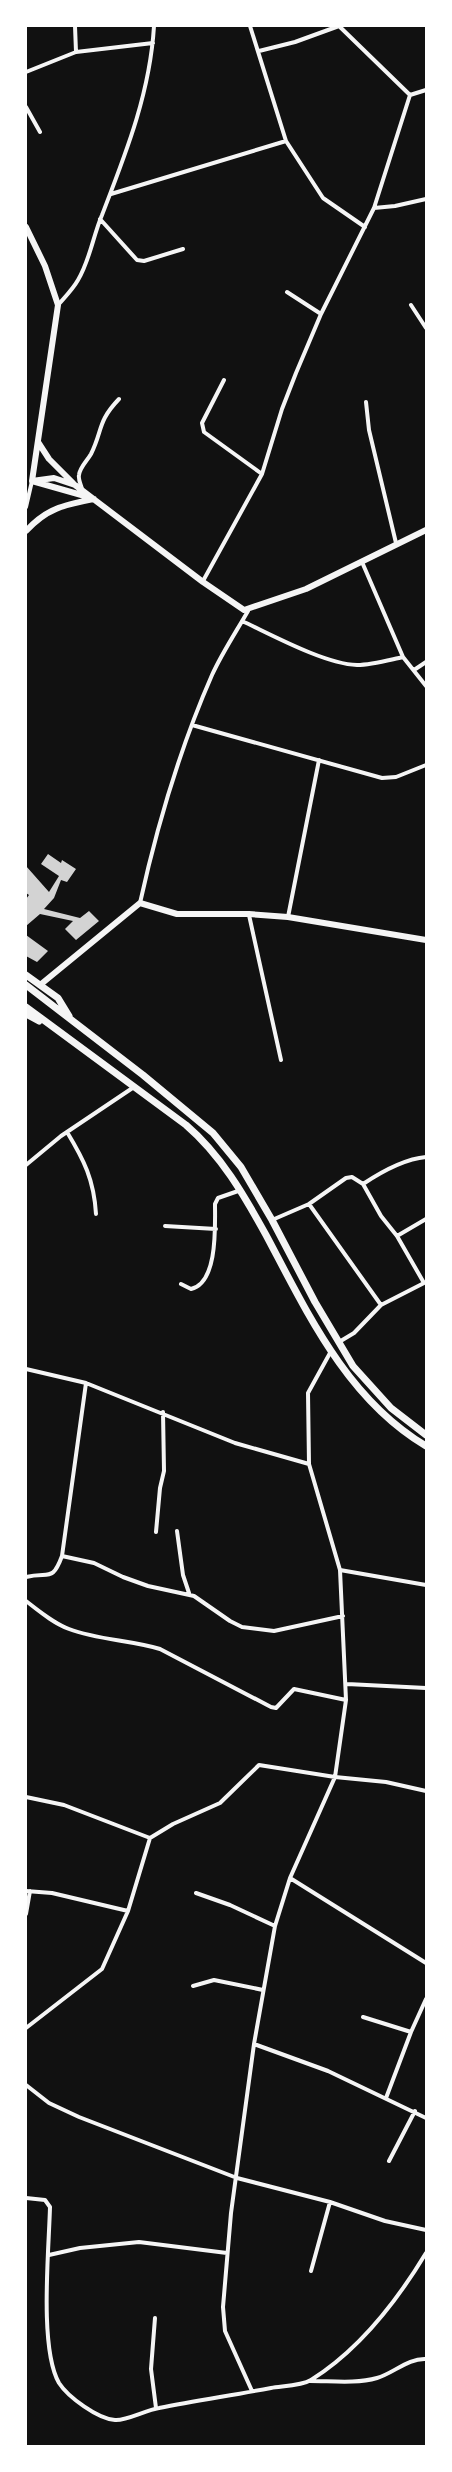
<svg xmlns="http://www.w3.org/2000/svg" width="452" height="2472" font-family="'IBM Plex Sans',sans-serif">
<rect width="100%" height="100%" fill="#111"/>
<path fill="#d3d3d3" d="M48,854L61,863L62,860L76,869L67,882L61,880L54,898L44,909L80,918L89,911L99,921L76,940L65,929L73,921L40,914L26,926V899L29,895L26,893V866L49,892L59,876L41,864Z
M26,935L48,951L37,962L26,956Z"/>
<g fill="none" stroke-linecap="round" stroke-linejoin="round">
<path stroke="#f5f5f5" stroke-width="4" d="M250,26L286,141L323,198L365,227
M339,26L410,95
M259,51L295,42L339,26
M76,52L153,43
M26,72L76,52L75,26
M26,107L40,132
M111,194L286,141
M374,208L395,206L426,199
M100,219L137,260L144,261L183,249
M287,292L321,314
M58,305C65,297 73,289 78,280C90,260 93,236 102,215C126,153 150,93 154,26
M411,305L426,328
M224,380L202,423L204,432L262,474
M366,402L369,430L396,543
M82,489C81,485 78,479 79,475C80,467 87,461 91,454C103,430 97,422 119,399
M26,507L32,481
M362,562L403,657L426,686
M203,581L262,474L282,409L296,373L321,314L374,208L410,95L426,90
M242,621C272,635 325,664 357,665C372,665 389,660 403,657
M414,670L426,662
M192,725L382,778L396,777L426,765
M140,903C157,826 180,748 212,675C222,653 236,632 248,611
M249,915L281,1060
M288,917L319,760
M67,1132C84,1160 94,1180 96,1214
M26,1165L61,1136L134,1087
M363,1184C381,1172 404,1159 426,1157
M309,1204L381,1305
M272,1220L309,1204L346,1178L352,1177L363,1184L381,1216L397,1236L424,1283
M165,1226L216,1229
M397,1236L426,1219
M181,1284L191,1289C218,1283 215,1226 215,1204L218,1198L241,1190
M339,1342L354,1333L381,1305L426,1282
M26,1369L86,1383L235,1443L309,1464
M177,1531L183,1575L189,1593
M156,1532L160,1488L164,1471L163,1412
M62,1556L94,1563L123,1577L148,1586L194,1596L230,1621L242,1627L274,1631L343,1616
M340,1570L426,1585
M26,1577C49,1571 52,1583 62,1556L86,1383
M26,1601C39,1611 53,1623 69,1629C98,1640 130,1640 160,1649L271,1707L276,1708L294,1689L346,1700
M347,1684L426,1688
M26,1797L64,1805L150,1838L173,1824L220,1803L259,1765L335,1777L386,1782L426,1791
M290,1878L426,1963
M26,1891L52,1893L128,1911
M196,1893L230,1905L275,1926
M26,1914L30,1891
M193,1986L214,1980L263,1990
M363,2017L411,2032
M26,2028L102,1969L128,1911L150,1838
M254,2044L328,2071L426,2118
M26,2085L49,2103L79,2117L237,2178L330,2202L385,2221L426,2230
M386,2098L411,2032L426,1999
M389,2161L415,2111
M26,2198L45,2200L50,2207C49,2249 39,2348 59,2383C68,2397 98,2419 115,2420C126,2421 146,2410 159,2408C196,2401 233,2395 271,2388C282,2386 301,2386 311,2380C359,2350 397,2301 426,2253
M49,2255L80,2248L139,2242L227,2253
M311,2271L330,2202
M155,2318L151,2369L156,2408
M310,2381C332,2381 356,2384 377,2378C394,2373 408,2358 426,2359
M252,2391L225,2331L223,2307L231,2213L254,2044L275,1926L290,1878L335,1777L346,1700L340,1570L309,1464L308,1393L330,1353"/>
<path stroke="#f5f5f5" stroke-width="6" d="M26,227L45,266L58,305L32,481
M38,442L49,459L73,483
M32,481L54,478L75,485L203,582L244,610L306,589L426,530
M32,481L92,498
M26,531C47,508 64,505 94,499
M40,985L140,903L177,914H249L288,917L426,940"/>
<path stroke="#f5f5f5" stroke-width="7" d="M26,975L58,998L69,1016
M26,985L143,1075L213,1133L241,1167L272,1220L315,1302L353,1366L391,1408L426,1435
M26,1007L186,1125C221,1155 244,1195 266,1235C308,1314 347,1399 426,1446
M26,1014L39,1021"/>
</g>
<rect width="452" height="2472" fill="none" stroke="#ffffff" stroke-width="54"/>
</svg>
